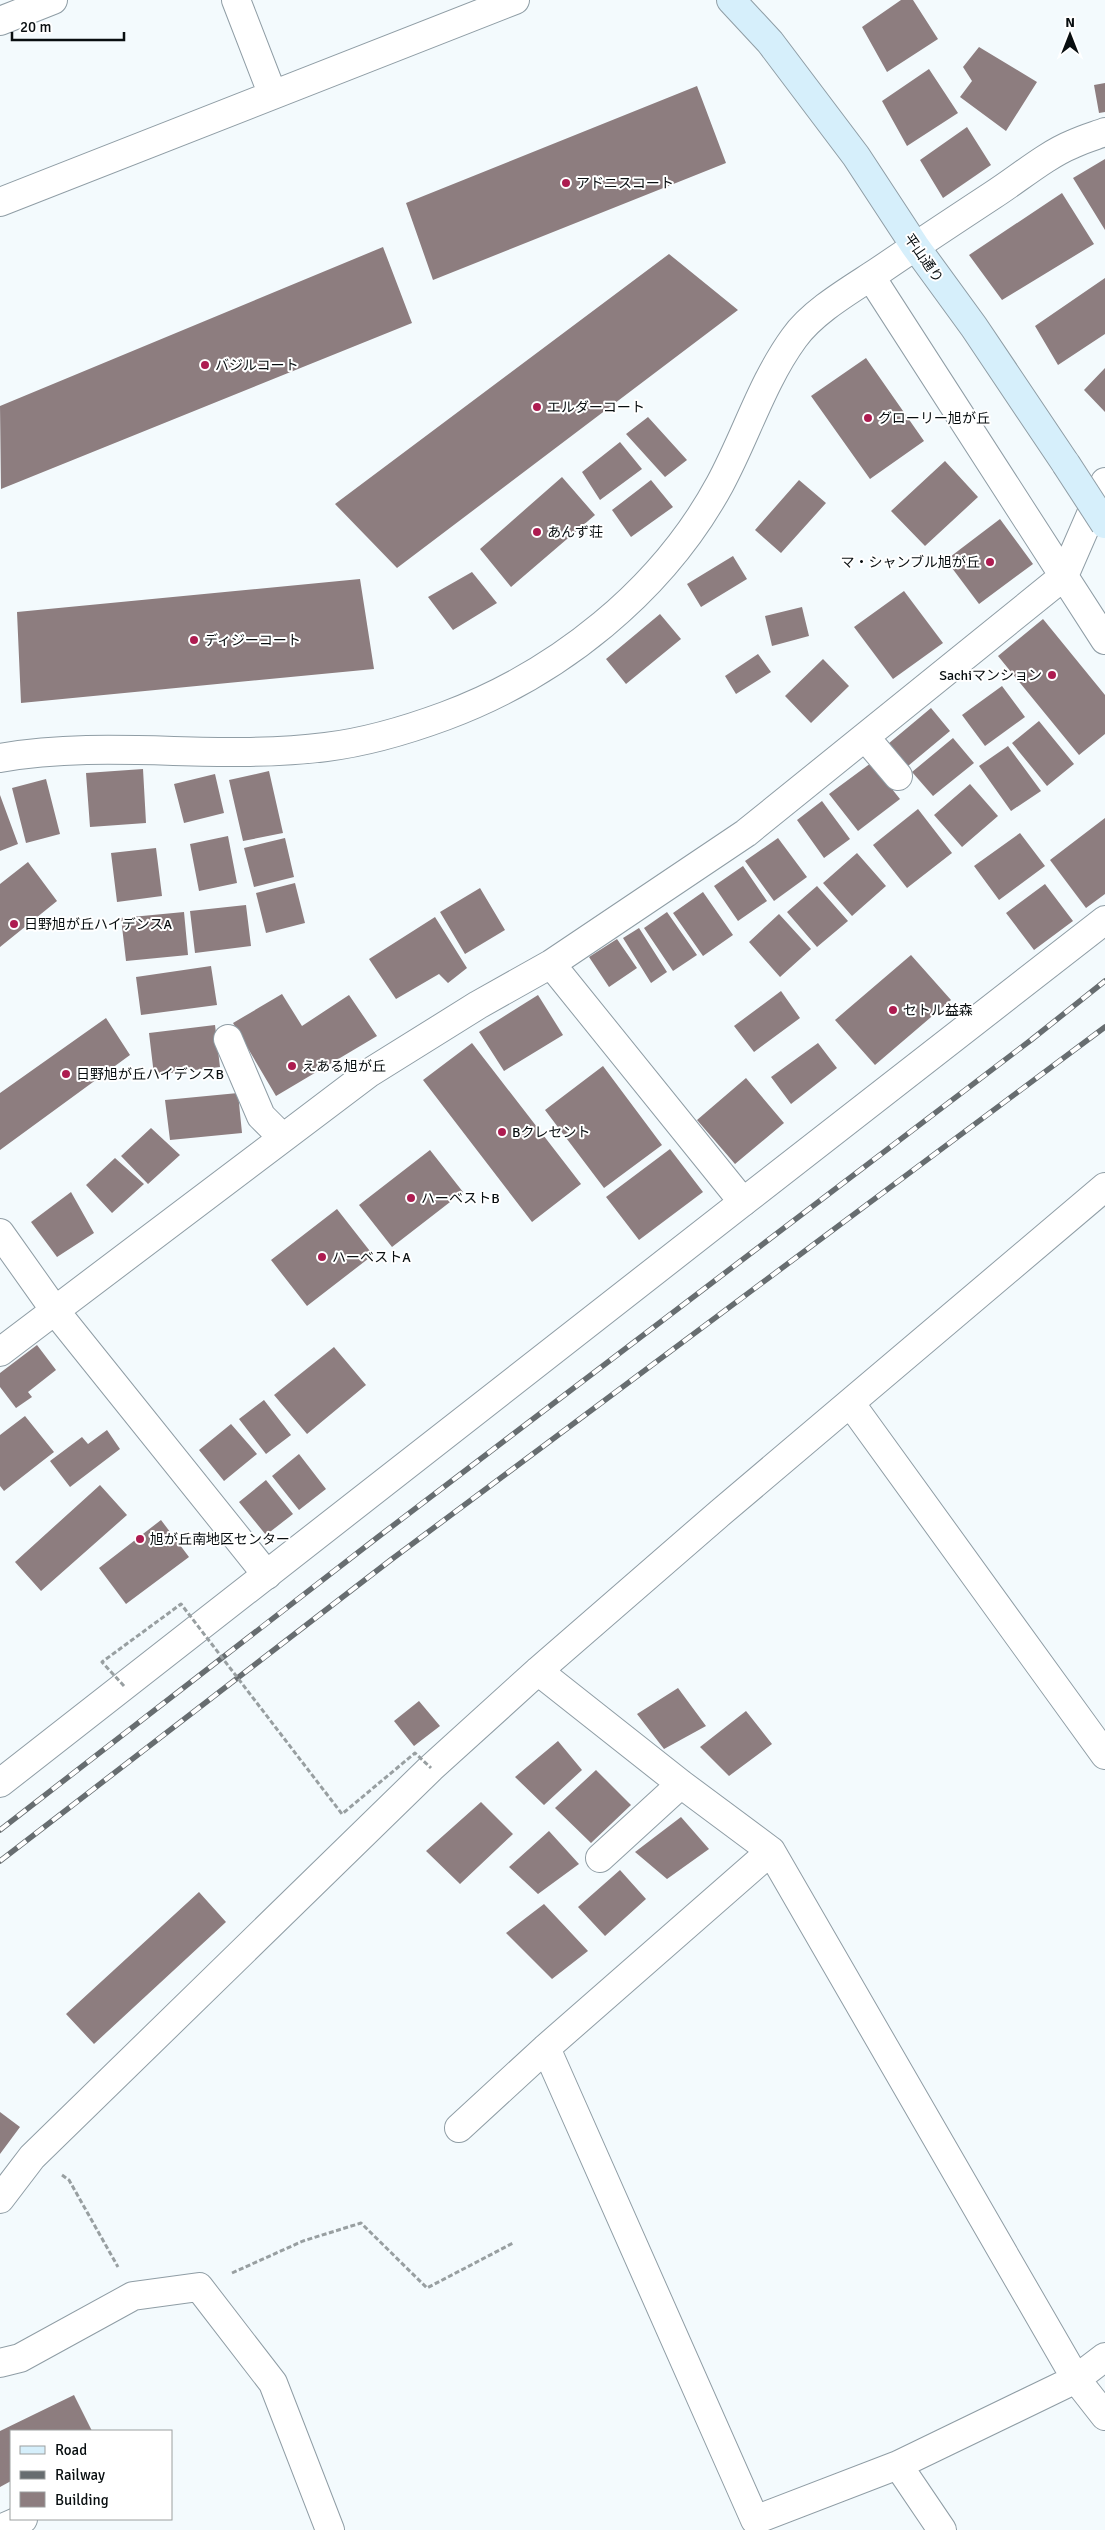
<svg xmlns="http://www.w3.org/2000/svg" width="1105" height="2530" font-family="Signika,'Noto Sans JP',sans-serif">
<rect width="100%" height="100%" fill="#f3fafd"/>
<path fill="#8d7d7f" d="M901,0H913L938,39L887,72L862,27Z
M979,47L1037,82L1006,131L960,97L972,81L963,67Z
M929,69L958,113L907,146L882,101Z
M1105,83V112L1099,113L1094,85Z
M697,86L726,163L433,280L406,203Z
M967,127L991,165L943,198L920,160Z
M1105,159V230L1073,178Z
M1062,193L1094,244L1002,300L969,255Z
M383,247L412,323L1,489L0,406Z
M669,254L738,310L397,568L335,504Z
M1105,278V334L1058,365L1035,326Z
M866,358L924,441L870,479L811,396Z
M1105,368V412L1084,390Z
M648,417L687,460L665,477L626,434Z
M620,442L642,469L600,500L582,472Z
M945,461L978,497L925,546L891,511Z
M562,477L595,515L511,587L480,549Z
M651,480L673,507L631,537L612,510Z
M799,480L826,503L781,553L755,530Z
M1000,519L1033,564L979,604L946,560Z
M733,556L747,579L701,607L687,584Z
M472,572L497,603L453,630L428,597Z
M360,579L374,669L21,703L17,612Z
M904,591L943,643L893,679L854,627Z
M802,607L809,636L772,646L765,616Z
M660,614L681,639L626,684L606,659Z
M1043,619L1105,695V734L1079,755L998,656Z
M758,654L771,672L736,694L725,676Z
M823,659L849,686L811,723L785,696Z
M1002,686L1025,717L985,746L962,715Z
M931,708L950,731L908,766L888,744Z
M1039,721L1074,764L1047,786L1012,743Z
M953,738L974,763L933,796L912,772Z
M1008,746L1041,791L1011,811L979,766Z
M871,763L900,799L858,831L829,794Z
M143,769L146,823L90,827L86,773Z
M269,771L283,833L243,841L229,780Z
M215,774L224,813L184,823L174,784Z
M46,779L60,834L26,843L12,788Z
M970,784L998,816L962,847L934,815Z
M0,795L18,844L0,851Z
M822,801L850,839L824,858L797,820Z
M918,809L952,853L907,888L873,845Z
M1105,818V894L1086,908L1050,860Z
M1020,833L1045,866L999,900L974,866Z
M228,836L237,883L199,891L190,844Z
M285,838L294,877L254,887L244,848Z
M778,838L807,877L774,901L745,861Z
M156,848L162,896L117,902L111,853Z
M857,853L886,886L852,916L823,883Z
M28,862L57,901L0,947V884Z
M743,866L767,901L738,921L714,886Z
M295,883L305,923L266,933L256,893Z
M1045,884L1073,921L1034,950L1006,913Z
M817,886L848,921L817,947L787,912Z
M480,888L505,930L465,954L440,912Z
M703,892L733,935L703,956L673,913Z
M246,905L251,946L195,953L190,911Z
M184,912L188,955L126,961L121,918Z
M667,912L697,955L673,971L644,928Z
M779,914L811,949L780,977L749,942Z
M435,917L467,968L448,983L439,974L396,999L369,959Z
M639,928L667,972L651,983L623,938Z
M617,939L637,968L609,987L589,957Z
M911,955L951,1000L875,1065L835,1020Z
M211,966L217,1005L141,1015L136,977Z
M781,991L800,1018L754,1052L734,1026Z
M282,994L302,1026L349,995L377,1036L276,1096L233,1023Z
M538,995L563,1035L504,1071L479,1032Z
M106,1018L130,1055L0,1150V1093Z
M215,1025L220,1067L154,1075L149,1033Z
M472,1043L581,1184L532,1222L423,1080Z
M818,1043L837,1068L791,1104L771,1077Z
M603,1066L662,1145L604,1188L545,1110Z
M746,1078L784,1123L735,1164L697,1120Z
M238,1093L242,1133L170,1140L165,1100Z
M151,1128L180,1155L148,1184L121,1156Z
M670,1149L703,1192L639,1240L606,1197Z
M430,1150L463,1192L392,1247L359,1205Z
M115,1158L144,1184L112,1213L86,1185Z
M71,1192L94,1233L57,1257L31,1222Z
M337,1209L373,1255L307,1306L271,1260Z
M37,1345L56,1370L28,1392L32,1397L16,1408L0,1387V1373Z
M334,1347L366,1385L307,1434L274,1395Z
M264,1400L291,1435L266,1454L239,1419Z
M25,1416L54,1452L4,1491L0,1486V1435Z
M231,1424L257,1454L224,1481L199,1450Z
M107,1430L120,1449L70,1487L50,1461L82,1437L88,1444Z
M299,1454L326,1489L299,1510L272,1476Z
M266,1480L293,1514L266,1535L239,1502Z
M100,1485L127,1515L41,1591L15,1562Z
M161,1520L189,1557L126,1604L99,1568Z
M678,1688L706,1726L664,1749L637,1714Z
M419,1701L440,1726L414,1746L394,1721Z
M746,1711L772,1744L729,1776L700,1747Z
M558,1741L582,1770L544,1805L515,1777Z
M596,1770L631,1805L591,1843L555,1808Z
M481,1802L513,1834L460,1884L426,1851Z
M681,1817L709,1849L667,1879L635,1852Z
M549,1831L579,1864L538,1894L509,1867Z
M620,1870L646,1899L605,1936L578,1907Z
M199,1892L226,1922L94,2044L66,2014Z
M544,1904L588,1951L552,1979L506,1933Z
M0,2112L20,2127L0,2154Z
M74,2395L92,2431H11V2481L0,2487V2431Z"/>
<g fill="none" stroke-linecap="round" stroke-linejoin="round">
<defs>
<path id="minor" d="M236,0L272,93
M0,21L53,0
M0,202L515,0
M871,277L1105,640
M865,737L898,776
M0,758C108,739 218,761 326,747C367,742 407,730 445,716C558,674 662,591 720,484C746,436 762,382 794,338C813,311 852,289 879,271C917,245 955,220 993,195C1018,179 1046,155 1073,144C1083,139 1094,136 1105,132
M551,964L743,1202L1105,920
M228,1039L261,1116L283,1138
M0,1233L56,1312L267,1575
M0,1352L369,1073L478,1005L551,964L746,833L1064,576L1105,482
M851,1404L1105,1755
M538,1671L681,1784L771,1851L1076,2379L1105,2416
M600,1858L681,1784
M546,2048L755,2520L898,2465L1076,2379L1105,2357
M459,2128L546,2048L771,1851
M0,2199L32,2157L431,1768L538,1671L720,1513L1105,1187
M0,2363L20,2358L133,2296L199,2287L273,2383L330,2530
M898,2465L942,2530
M0,2529L23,2519"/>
<path id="tertiary" d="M0,1783L743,1202"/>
<path id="secondary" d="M731,0L770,42L856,156L915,246L974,327L1066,464"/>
</defs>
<use href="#minor" stroke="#8f9da5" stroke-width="30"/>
<use href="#tertiary" stroke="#8f9da5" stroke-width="30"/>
<use href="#secondary" stroke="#8f9da5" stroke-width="30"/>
<path stroke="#989fa1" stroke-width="3" stroke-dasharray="5 2.5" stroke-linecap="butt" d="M62,2175L69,2180L118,2267
M232,2273L303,2241L361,2223L427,2288L513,2243"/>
<use href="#minor" stroke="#fff" stroke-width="28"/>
<use href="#tertiary" stroke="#fff" stroke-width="28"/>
<use href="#secondary" stroke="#d6effb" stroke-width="28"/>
<defs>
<path id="rail" d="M0,1830L378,1537L1031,1040L1105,981
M0,1861L392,1559L1105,1027"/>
</defs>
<use href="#rail" stroke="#676d70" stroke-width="5.5"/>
<use href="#rail" stroke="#fff" stroke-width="4" stroke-dasharray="11" stroke-linecap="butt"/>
<defs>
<path id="secondary-bridge" d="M1066,464L1105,524"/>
</defs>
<use href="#secondary-bridge" stroke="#8f9da5" stroke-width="30" stroke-linecap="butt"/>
<path stroke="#989fa1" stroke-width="3" stroke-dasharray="5 2.5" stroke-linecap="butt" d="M124,1686L102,1662L181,1604L342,1814L415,1753L431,1768"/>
<use href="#secondary-bridge" stroke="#d6effb" stroke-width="28"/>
</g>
<g fill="#ad1c50" stroke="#fff" stroke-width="2">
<circle cx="566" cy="183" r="5"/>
<circle cx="205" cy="365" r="5"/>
<circle cx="537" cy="407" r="5"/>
<circle cx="868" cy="418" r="5"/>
<circle cx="537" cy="532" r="5"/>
<circle cx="990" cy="562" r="5"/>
<circle cx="194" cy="640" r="5"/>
<circle cx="1052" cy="675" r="5"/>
<circle cx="14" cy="924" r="5"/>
<circle cx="893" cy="1010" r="5"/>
<circle cx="292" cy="1066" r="5"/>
<circle cx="66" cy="1074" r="5"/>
<circle cx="502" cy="1132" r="5"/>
<circle cx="411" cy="1198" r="5"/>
<circle cx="322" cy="1257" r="5"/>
<circle cx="140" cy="1539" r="5"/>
</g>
<g text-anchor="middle" stroke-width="4" stroke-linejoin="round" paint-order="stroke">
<g font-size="14" fill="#080e10" stroke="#fff" text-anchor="start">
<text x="576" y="188">アドニスコート</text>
<text x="215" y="370">バジルコート</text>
<text x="547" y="412">エルダーコート</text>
<text x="878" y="423">グローリー旭が丘</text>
<text x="547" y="537">あんず荘</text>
<text x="980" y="567" text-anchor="end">マ・シャンブル旭が丘</text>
<text x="204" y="645">ディジーコート</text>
<text x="1042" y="680" text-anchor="end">Sachiマンション</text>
<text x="24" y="929">日野旭が丘ハイデンスA</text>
<text x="903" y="1015">セトル益森</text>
<text x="302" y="1071">えある旭が丘</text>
<text x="76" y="1079">日野旭が丘ハイデンスB</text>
<text x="512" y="1137">Bクレセント</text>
<text x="421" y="1203">ハーベストB</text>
<text x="332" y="1262">ハーベストA</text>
<text x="150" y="1544">旭が丘南地区センター</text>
</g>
<g font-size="14" fill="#080e10" stroke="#fff">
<text transform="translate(924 258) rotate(55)" y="5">平山通り</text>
</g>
</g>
<rect x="10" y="2430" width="162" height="90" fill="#ffffff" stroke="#9c9f9f"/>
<rect x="20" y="2446" width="25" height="8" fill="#d6effb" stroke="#9c9f9f"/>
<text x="55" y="2455" font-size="15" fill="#080e10">Road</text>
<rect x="20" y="2471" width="25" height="8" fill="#676d70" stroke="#9c9f9f"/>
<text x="55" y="2480" font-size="15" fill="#080e10">Railway</text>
<rect x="20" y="2492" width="25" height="15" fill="#8d7d7f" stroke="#9c9f9f"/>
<text x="55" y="2505" font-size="15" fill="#080e10">Building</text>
<g transform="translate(1070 35)" stroke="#ffffff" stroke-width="4" paint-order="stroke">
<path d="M0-4L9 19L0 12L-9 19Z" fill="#080e10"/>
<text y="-8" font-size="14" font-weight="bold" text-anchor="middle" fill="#080e10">N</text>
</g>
<path d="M12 32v8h112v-8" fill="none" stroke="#080e10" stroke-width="2.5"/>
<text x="20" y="32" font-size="15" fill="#080e10" stroke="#ffffff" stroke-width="4" paint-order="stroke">20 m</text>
</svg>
